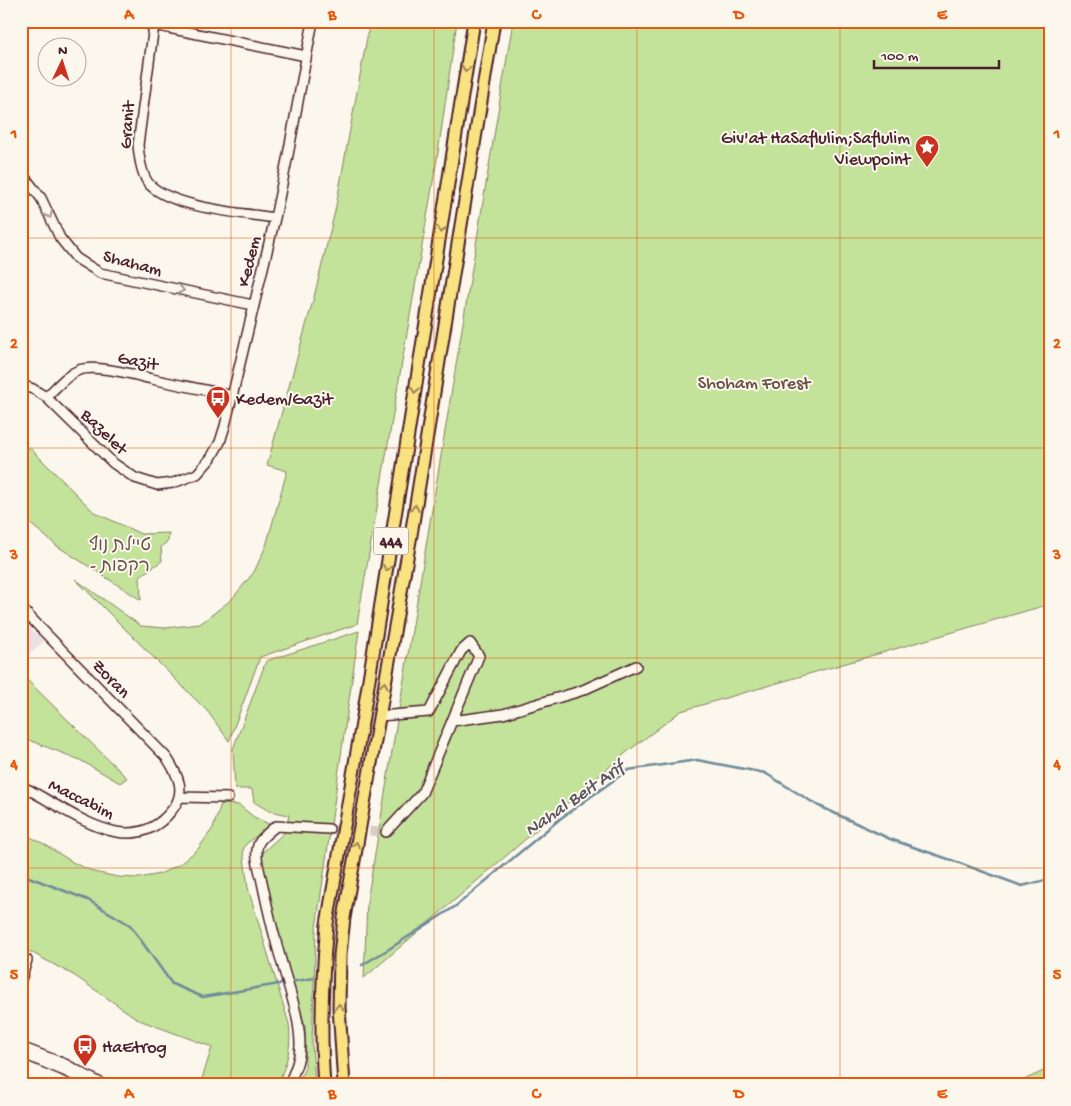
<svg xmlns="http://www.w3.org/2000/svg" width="1071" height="1106" font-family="'Gochi Hand','Playpen Sans Hebrew',sans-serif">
<rect width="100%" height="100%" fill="#fbf7ec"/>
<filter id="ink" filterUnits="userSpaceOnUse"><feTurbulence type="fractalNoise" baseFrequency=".02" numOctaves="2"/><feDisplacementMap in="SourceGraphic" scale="10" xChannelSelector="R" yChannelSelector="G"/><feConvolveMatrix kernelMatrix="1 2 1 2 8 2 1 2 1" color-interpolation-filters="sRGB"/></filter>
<g filter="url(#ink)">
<path fill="#ede0e5" d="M21,620L44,641L21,661Z"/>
<path fill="#c3e29a" stroke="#868062" d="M370,21H457L438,153L357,624L260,657L229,741L208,712L75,579L141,626L165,628L200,624L232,599L254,572L266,546L287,471L267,465L314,297L335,211Z
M513,21H1050V604L681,711L627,752L364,978L367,902Z
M21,443L31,449L94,512L141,534L169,533L168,541L161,547L162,561L140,576L141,600L57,546L21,516Z
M359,631L316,928L312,1044L315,1085H297L305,1068V1026L259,867L264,851L285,832L289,815L269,811L254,802L252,789H235L233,749L266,661Z
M21,674L127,778L120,783L80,760L21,737Z
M221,804L239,805L254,817L271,825L246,844L243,850L248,888L289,1024C292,1047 287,1064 277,1085H200L212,1047L139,1020L75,976L27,950L21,948V832L44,844L74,863L94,872L118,877L139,878L160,874L180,864L198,849L213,828Z
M1050,1068V1085H1013Z"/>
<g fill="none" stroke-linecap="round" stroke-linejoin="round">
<path stroke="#6d8a99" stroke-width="2.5" d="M21,874L88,900L130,925L172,984L203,997L314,978
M362,965L389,949L456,906L561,818L628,770L697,760L765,773L817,805L890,839L954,861L1022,886L1050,879"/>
<path stroke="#d8ccc5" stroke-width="9" stroke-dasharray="9 4.5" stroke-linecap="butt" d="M329,829L386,832"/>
<defs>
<path id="minor" d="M134,21L306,56
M154,25L138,145C139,156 142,177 150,185C174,208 242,213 275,218
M21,176L27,180L41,198L60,238L76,258L100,273L253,305
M21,385L33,389L46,397L113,463L135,478L157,485L173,483L197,474L211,458L220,442L225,426L275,218L288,155L313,21
M46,397C56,388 66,375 79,370C96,364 135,375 152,379C179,385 206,390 232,396
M21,608L167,758C178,775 187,792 172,810C129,865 67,807 21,786
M379,716L429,712L461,651L470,643L479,656L422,793L386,832
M452,721L503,714L574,693L583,690L636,666
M180,797L228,798
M21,980L27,960
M21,1047L65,1064L104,1085
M26,1055L62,1070L92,1084
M288,1085C295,1072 300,1060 300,1045C300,1019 290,992 283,967C275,940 268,911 262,882C260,871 254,856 258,845C259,840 271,830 276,826L329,829"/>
<path id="major" d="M324,1085C320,1031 322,978 327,924L362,723L474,21
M344,1085L339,1007L340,955L344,918L411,535L494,21"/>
</defs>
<use href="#minor" stroke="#4a1f2b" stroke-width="12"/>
<use href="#major" stroke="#4a1f2b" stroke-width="15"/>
<use href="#minor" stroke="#fbf7ec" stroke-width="9"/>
<use href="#major" stroke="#f8e281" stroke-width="11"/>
</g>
<defs><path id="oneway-chevron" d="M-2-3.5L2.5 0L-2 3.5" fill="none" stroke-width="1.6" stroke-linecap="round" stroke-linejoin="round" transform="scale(1.25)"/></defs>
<g stroke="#a18056">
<use href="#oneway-chevron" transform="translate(466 69) rotate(99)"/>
<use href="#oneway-chevron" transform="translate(441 230) rotate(99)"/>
<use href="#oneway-chevron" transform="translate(415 390) rotate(99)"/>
<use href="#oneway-chevron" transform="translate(415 508) rotate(-81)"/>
<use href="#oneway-chevron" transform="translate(387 568) rotate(99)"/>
<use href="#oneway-chevron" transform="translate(384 685) rotate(-80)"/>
<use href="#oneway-chevron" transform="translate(356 845) rotate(-80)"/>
<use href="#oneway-chevron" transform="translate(339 1007) rotate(-90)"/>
</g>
<g stroke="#ab9695">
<use href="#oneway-chevron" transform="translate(49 215) rotate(65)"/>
<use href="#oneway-chevron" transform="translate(181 290) rotate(12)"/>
</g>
</g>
<path fill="none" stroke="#e8590c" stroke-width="1" stroke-opacity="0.55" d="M231,21V1085M434,21V1085M637,21V1085M840,21V1085M21,238H1050M21,448H1050M21,658H1050M21,868H1050"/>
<defs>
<symbol id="sight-pin" viewBox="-11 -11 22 30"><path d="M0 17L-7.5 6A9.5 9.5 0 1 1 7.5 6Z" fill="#c8321e" stroke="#fbf7ec"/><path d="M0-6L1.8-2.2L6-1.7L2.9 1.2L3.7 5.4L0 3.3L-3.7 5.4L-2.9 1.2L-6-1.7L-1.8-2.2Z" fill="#fff"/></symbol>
<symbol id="bus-pin" viewBox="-11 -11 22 30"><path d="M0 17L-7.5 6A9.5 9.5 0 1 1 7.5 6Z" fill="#c8321e" stroke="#fbf7ec"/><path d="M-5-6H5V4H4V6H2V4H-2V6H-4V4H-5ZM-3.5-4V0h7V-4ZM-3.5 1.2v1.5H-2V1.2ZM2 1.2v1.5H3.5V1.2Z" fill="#fff"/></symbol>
</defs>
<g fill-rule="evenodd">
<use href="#sight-pin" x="913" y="133" width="28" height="38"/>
<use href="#bus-pin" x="204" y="384" width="28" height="38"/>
<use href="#bus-pin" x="71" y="1032" width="28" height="38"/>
</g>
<g text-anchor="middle" stroke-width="4" stroke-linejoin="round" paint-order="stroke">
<rect fill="#fbf7ec" stroke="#7f6065" stroke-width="1" x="373.5" y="527.5" width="35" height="27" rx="4"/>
<g font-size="16" font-weight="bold" fill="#4a1f2b">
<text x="391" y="547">444</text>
</g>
<g font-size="18" fill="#4a1f2b" stroke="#fbf7ec">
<text transform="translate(126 125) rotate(-86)" y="6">Granit</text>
<text transform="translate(248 261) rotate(-76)" y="6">Kedem</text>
<text transform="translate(133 262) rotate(15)" y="6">Shaham</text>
<text transform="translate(138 360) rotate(11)" y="6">Gazit</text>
<text transform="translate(105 431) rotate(44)" y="6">Bazelet</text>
<text transform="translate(112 678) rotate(46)" y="6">Zoran</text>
<text transform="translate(82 798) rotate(26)" y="6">Maccabim</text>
</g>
<g font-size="18" fill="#4a1f2b" stroke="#fbf7ec" text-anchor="start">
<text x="910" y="143" text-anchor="end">Giv'at HaSaflulim;Saflulim<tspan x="910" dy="21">Viewpoint</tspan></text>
<text x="236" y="404">Kedem/Gazit</text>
<text x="102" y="1052">HaEtrog</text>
</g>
<g font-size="18" fill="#685047" stroke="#fbf7ec">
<text x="754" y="388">Shoham Forest</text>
<text x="120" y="550">טיילת נוף<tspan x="120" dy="21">- רקפות</tspan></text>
</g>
<g font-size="19" font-style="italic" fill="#5b5562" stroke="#fbf7ec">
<text transform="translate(573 797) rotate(-35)" y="7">Nahal Beit Arif</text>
</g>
</g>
<rect width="1071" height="1106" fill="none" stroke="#fbf7ec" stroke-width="55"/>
<g transform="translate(62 62) rotate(4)"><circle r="24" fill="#fbf7ec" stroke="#b4a19f"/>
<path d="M0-4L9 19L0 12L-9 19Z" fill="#c8321e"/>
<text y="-8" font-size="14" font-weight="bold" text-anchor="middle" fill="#4a1f2b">N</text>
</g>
<path d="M874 60v8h125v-8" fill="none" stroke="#4a1f2b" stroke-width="2.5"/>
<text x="881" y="60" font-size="15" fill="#4a1f2b" stroke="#fbf7ec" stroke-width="4" paint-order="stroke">100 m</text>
<rect x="28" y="28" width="1016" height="1050" fill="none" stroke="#e8590c" stroke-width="2"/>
<g font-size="16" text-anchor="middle" font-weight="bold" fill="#e8590c">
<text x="129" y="19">A</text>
<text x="332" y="19">B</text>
<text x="536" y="19">C</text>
<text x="739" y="19">D</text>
<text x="942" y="19">E</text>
<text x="14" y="138">1</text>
<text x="1057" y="138">1</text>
<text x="14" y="348">2</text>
<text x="1057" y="348">2</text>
<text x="14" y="559">3</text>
<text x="1057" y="559">3</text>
<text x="14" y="769">4</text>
<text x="1057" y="769">4</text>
<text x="14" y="979">5</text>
<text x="1057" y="979">5</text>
<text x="129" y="1098">A</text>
<text x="332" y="1098">B</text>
<text x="536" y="1098">C</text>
<text x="739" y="1098">D</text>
<text x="942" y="1098">E</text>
</g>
</svg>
